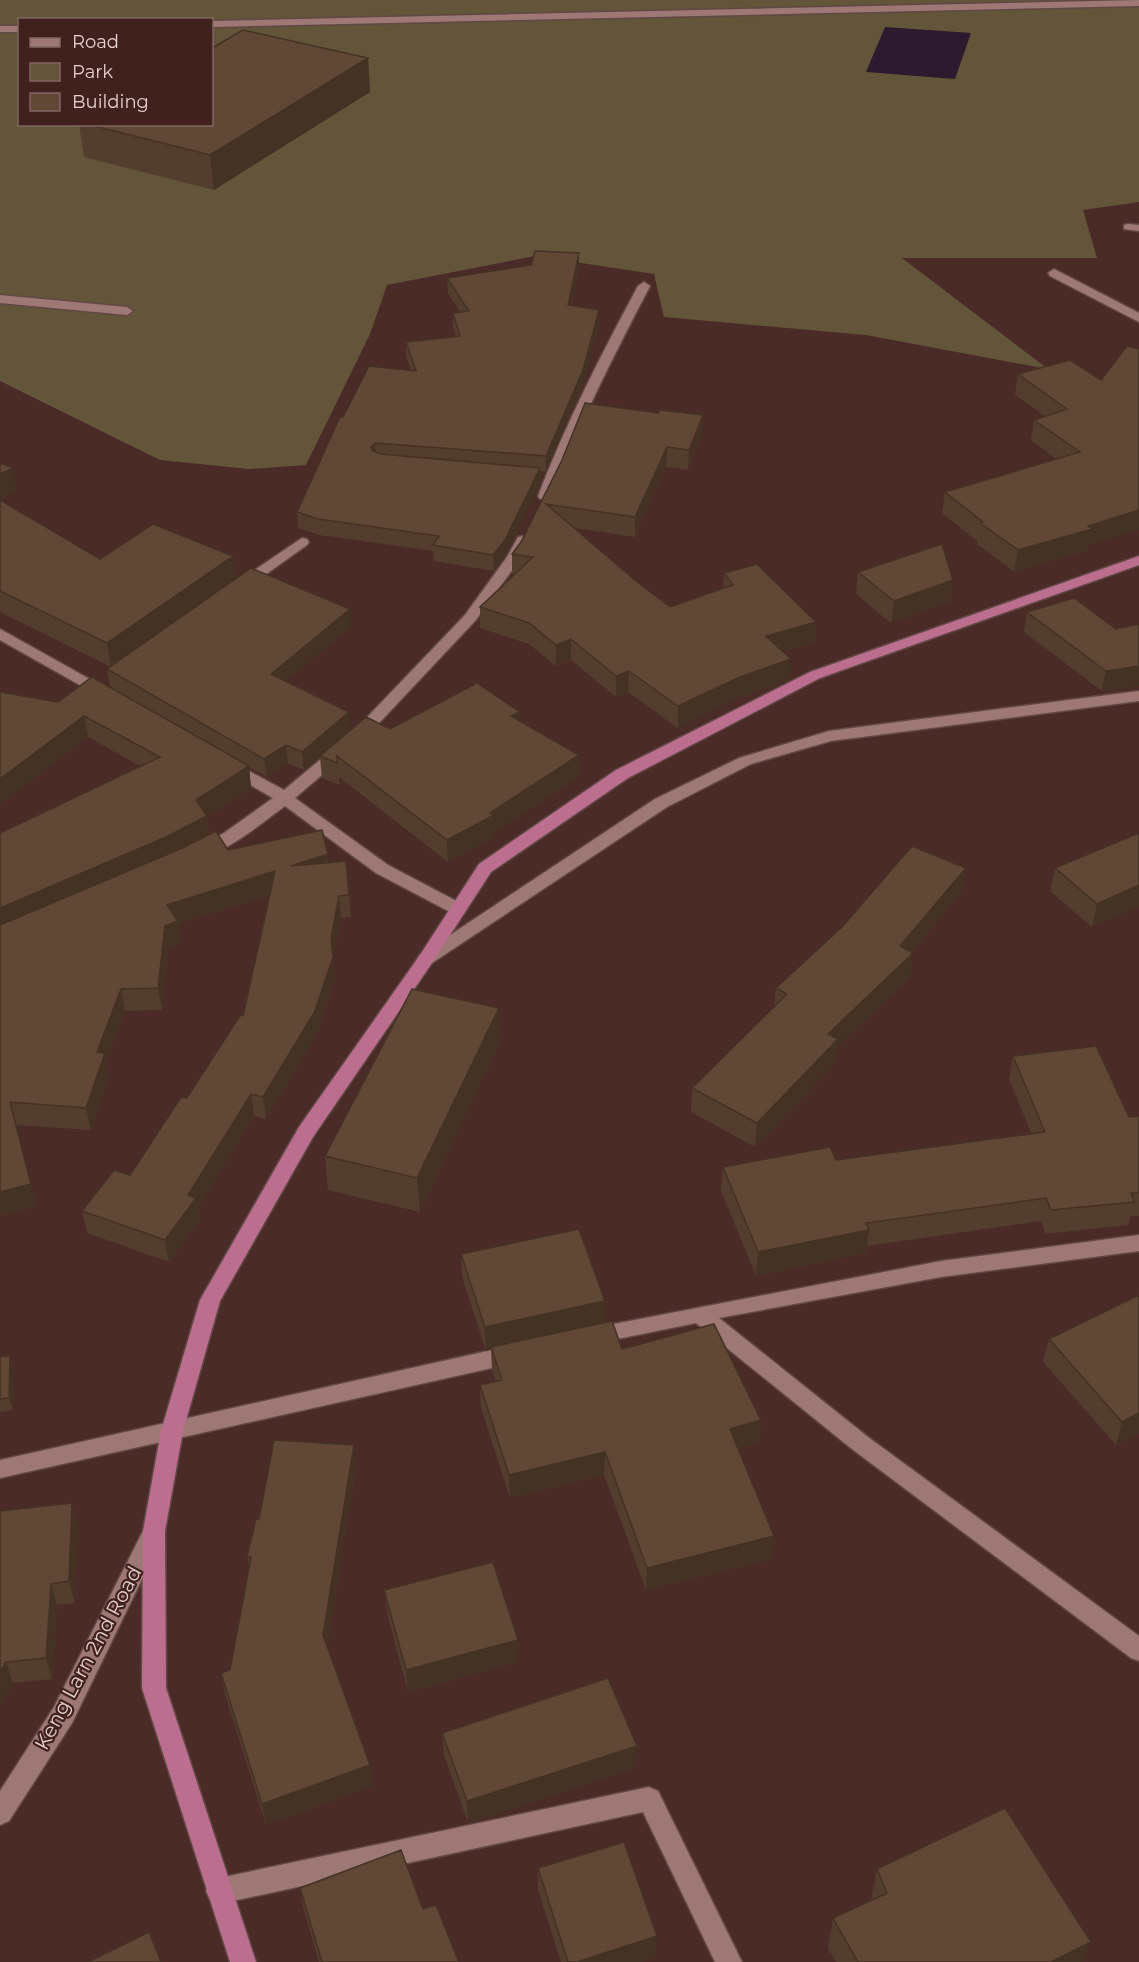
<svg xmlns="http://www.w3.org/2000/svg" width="1139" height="1962" font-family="Montserrat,sans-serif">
<rect width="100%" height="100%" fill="#4b2b28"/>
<path fill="#625539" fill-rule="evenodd" d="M0,0H1139V202L1083,210L1097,258H902L1048,369L866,335L664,317L654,274L535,256L387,285L370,334L306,465L249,469L160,460L0,381ZM20,20H212V124H20Z"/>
<path fill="#2d1a2e" d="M885,27L971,33L955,79L866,72Z"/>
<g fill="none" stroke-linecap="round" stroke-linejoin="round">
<defs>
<path id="minor" d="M1139,0V6L212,27V21Z
M0,26H20V32H0Z
M1128,224L1139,225V231L1124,229V225Z
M1054,269L1139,313V322L1050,276L1048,273Z
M644,282L650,286C614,355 579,423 552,496L550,499H540L538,496C566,423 601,355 638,286Z
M0,295L127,307L133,311L127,315L0,303Z
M523,536L530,540L521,558L475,621L364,739L295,798L388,865L464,905L467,909L464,913H452L376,873L285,806C267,819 217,861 196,856L194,852L196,848L224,833L273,798L222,769L220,766L222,763H234L284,790L352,733L465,615L507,557L518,537Z
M302,538L307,539L309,542L307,545L244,590H234L232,587L234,584Z
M0,629L111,691L114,694L111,697H101L0,640Z
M1139,691V701L831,741L751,764L667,807L432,963H420L417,959L420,955L655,799L739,758L829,731Z
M1139,1235V1251L941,1277L719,1318L868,1437L1139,1636V1661L1131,1658L852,1449L696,1323L593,1344L586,1342L582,1336L586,1330L593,1328L941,1261Z
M514,1345L521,1348L525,1354L521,1360L514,1363L0,1478V1460Z
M153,1524L161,1527L164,1534L72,1723L9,1821L0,1825V1791L54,1707L145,1527Z
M649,1787L658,1791L742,1962H715L643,1812L219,1904L210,1900L206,1891L210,1882L219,1878Z"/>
<path id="highway" d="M1139,556V565L820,678L628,778L491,872L432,963L313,1137L220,1301L183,1431L165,1531L166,1688L256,1962H230L142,1688L143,1531L161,1431L200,1300L299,1127L420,955L479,864L616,770L810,672Z"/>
</defs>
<use href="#minor" stroke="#614745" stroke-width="3"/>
<use href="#highway" stroke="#614745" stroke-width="3"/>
<use href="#minor" fill="#9e7874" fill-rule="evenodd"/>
<use href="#highway" fill="#bb6e8d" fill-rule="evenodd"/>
</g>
<path fill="#533d2e" d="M368,58L370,92L214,190L84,157L79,124H212Z
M579,268L571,306L599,325L583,385L546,472L540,471L541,484L505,556L494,571L434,561L433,551L319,535L298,528L297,512L343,417L411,370L406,357V342L456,336L453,328V313L460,312L448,293L447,278Z
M1070,360L1088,546V550L1014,572L977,544V541L942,513L945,492L1056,459L1031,440L1034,420L1045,416L1015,395L1018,374Z
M702,435L688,470L666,467L635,537L574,528L636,581L670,607L723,588L724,573L816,622L815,643L783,652L790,680L738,698L678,728L628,692L616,697L571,660L556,666L529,644L480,628V607L515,575L512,574V554L521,542L562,460Z
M0,500L100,559L236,579L351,627L286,681L351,730L390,729L520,712V721L579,755V776L494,833V837L448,862L339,777V785L322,778L320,757L304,770L288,763L267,777L249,767L251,788L207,817L209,834L228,850L329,862L346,861L351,917L341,918L333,959L335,979L317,1033L266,1119L254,1116L198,1208L200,1220L169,1262L87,1233L82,1211L130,1175L187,1098L243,1016L270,895L178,924L181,943L168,948L162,1010L125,1011L106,1061L109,1075L91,1130L16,1125L37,1206L0,1216V833L140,766L88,737L58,702L110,687L107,669L111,667L0,612Z
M858,572L953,580L950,602L891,623L856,594Z
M1027,612L1116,629L1102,691L1024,632Z
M1139,833L1092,927L1050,891L1055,868Z
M962,891L912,952L910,977L838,1046L836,1063L755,1147L691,1112L692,1088L774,1007L776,988Z
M499,1008L500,1042L420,1212L328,1190L325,1156Z
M1013,1056L1129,1117L1139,1116V1216H1131L1128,1225L1045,1234L1041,1221L867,1246L866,1253L756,1276L721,1191L723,1167L836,1160L1031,1133L1009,1079Z
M461,1254L605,1301V1322L622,1349L761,1420L759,1443L738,1449L774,1536L772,1559L646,1590L604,1475L510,1498L481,1408L480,1385L496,1381L492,1371L491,1349L486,1351L462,1277Z
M1049,1339L1139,1433L1116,1445L1043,1362Z
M10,1356L13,1368V1410L0,1412V1357Z
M356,1467L327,1647L370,1765L373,1786L266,1825L225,1694L221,1673L230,1670L249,1567L247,1556L259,1519Z
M0,1511L78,1525L75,1603L57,1605L52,1679L13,1683L0,1706Z
M384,1590L518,1662L408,1692L387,1613Z
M442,1733L636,1768L468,1823L444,1755Z
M538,1868L656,1957L640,1962H561L538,1890Z
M877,1869L1084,1962H836L828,1948L833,1918L871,1900Z
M300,1888L423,1909L459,1962H319L303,1907Z"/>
<path fill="#443225" d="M368,58L370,92L214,190L210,155Z
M579,253V268L568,320V305Z
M599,310V325L583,385L546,472V456Z
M703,415L702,435L688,470L689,450Z
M375,443L376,459L372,463L371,447Z
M667,447L666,467L635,537V517Z
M13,468L17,492L0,499V474Z
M540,468L541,484L505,556L494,571L493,555Z
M1139,510V530L1088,546V550L1014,572L1018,550L1088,526Z
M233,556L236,579L111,667L107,643Z
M953,580L950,602L891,623L894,601Z
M350,609L351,627L273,692L271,674Z
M816,622L815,643L765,657L766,636Z
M571,639V660L556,666V645Z
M791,659L790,680L738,698L678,728V706L740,677Z
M1139,666V686L1102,691L1106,671Z
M629,671L628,692L616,697V676Z
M349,712L351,731L304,770L302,752Z
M520,712V733L511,716Z
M84,716L88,737L0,804V779Z
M286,745L288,763L267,777L264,759Z
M579,755V776L494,833V837L448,862L447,840Z
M249,766L251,788L207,817L210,838L0,932V908L196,800Z
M328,854L330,875L291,866Z
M966,868L962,891L901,965L913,953L910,977L838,1046L836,1063L755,1147L757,1123L900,946Z
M275,871L278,892L178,924L181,943L168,948L162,1010L158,988L167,905Z
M1139,885V907L1092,927L1097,904Z
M339,896L341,918L333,959L335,979L317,1033L266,1119L263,1097L331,938Z
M121,989L125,1011L106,1061L109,1075L91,1130L86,1108L97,1052Z
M499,1008L500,1042L420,1212L417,1178Z
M251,1094L254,1116L198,1208L200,1220L169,1262L165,1240L188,1195Z
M31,1184L37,1206L0,1216V1192Z
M869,1230L866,1253L756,1276L758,1252Z
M605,1301V1324L491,1347V1349L486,1351L485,1327Z
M10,1356L13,1368V1410L9,1398Z
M1139,1413V1433L1116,1445L1122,1422Z
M761,1420L759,1443L728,1452L730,1429Z
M354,1445L356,1467L326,1656L323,1635Z
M605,1452L604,1475L510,1498L509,1475Z
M72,1503L78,1525L75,1603L69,1581Z
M774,1536L772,1559L646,1590L647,1568Z
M51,1584L57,1605L52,1679L46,1658Z
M518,1640V1662L408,1692L406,1670Z
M6,1662L13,1683L0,1706V1672Z
M637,1746L636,1768L468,1823L467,1801Z
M370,1765L373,1786L266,1825L262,1804Z
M657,1936L656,1957L640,1962H577Z
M1091,1942L1084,1962H1051Z"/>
<path fill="#614735" stroke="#443225" stroke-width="1.5" d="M243,30L368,58L210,155L86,124H212V48Z
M535,251L579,253L568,305L599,310L583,370L546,456L375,443L371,447L372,450L380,454L540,468L505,540L493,555L433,545L439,536L318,519L297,512L340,417H343L369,366L416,371L406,342L460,336L453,313L469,311L447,278L531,265Z
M1127,346L1139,349V510L1088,526L1092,529L1018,550L980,523L983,522L945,492L1080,452L1034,420L1067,409L1018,374L1070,360L1101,380Z
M585,403L658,413L660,410L703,415L689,450L667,447L635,517L546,504L636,581L670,607L733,585L724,573L757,564L816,622L766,636L791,659L740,677L678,706L629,671L616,676L571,639L556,645L529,623L480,607L533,557L512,554L521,542L562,460Z
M0,463L13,468L0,474Z
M0,500L100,559L153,524L233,556L107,643L0,591Z
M942,544L953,580L894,601L858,572Z
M251,568L350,609L271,674L349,712L302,752L286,745L264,759L107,669Z
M1074,598L1116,629L1139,624V666L1106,671L1027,612Z
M92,677L249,766L196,800L207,816L166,837L0,908V833L160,757L84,716L0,779V692L58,702Z
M477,683L520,712L511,716L579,755L490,813L494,815L447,840L337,756V763L320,756L366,717L390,729Z
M322,830L328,854L291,866L346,861L349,895L339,896L331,938L333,957L315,1011L263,1097L251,1094L188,1195L196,1198L165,1240L82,1211L114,1170L130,1175L181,1097L187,1098L241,1014L243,1016L275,871L167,905L178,921L165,926L158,988L121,989L97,1052L105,1053L86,1108L10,1102L31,1184L0,1192V925L180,849L216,831L228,850Z
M1139,833V885L1097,904L1055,868Z
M912,846L966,868L900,946L913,953L828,1034L838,1039L757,1123L692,1088L787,994L776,988L843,926Z
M412,989L499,1008L417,1178L325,1156Z
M1096,1046L1129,1117L1139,1116V1193H1131L1134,1202L1051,1210L1046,1198L866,1223L869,1230L758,1252L723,1167L830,1147L836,1160L1045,1132L1013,1056Z
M579,1229L605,1301L485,1327L461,1254Z
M1139,1295V1413L1122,1422L1049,1339Z
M612,1321L622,1349L714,1324L761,1420L730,1429L774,1536L647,1568L605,1452L509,1475L480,1385L502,1380L491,1347Z
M10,1356L9,1398L0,1399V1357Z
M274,1440L354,1445L323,1635L370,1765L262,1804L221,1673L230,1670L251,1557L247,1556L256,1519H259Z
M72,1503L69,1581L51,1584L46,1658L6,1662L0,1672V1511Z
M493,1562L518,1640L406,1670L384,1590Z
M608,1678L637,1746L467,1801L442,1733Z
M1005,1808L1091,1942L1051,1962H858L833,1918L887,1893L877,1869Z
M624,1842L657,1936L577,1962H568L538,1868Z
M401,1850L423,1909L436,1905L459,1962H322L300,1888Z
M149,1932L161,1962H88Z"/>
<g text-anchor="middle" stroke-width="4.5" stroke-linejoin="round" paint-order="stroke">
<g font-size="20" fill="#e3cecc" stroke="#40211e">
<text transform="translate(88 1658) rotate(-62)" y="7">Keng Larn 2nd Road</text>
</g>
</g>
<rect x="18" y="18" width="195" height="108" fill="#40211e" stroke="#816664" stroke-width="1.5"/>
<rect x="30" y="38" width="30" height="9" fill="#9e7874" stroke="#816664" stroke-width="1.5"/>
<text x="72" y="48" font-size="18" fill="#e3cecc">Road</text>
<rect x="30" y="63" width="30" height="18" fill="#625539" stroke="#816664" stroke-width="1.5"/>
<text x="72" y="78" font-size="18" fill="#e3cecc">Park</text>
<rect x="30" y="93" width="30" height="18" fill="#614735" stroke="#816664" stroke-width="1.5"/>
<text x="72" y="108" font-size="18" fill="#e3cecc">Building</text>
</svg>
